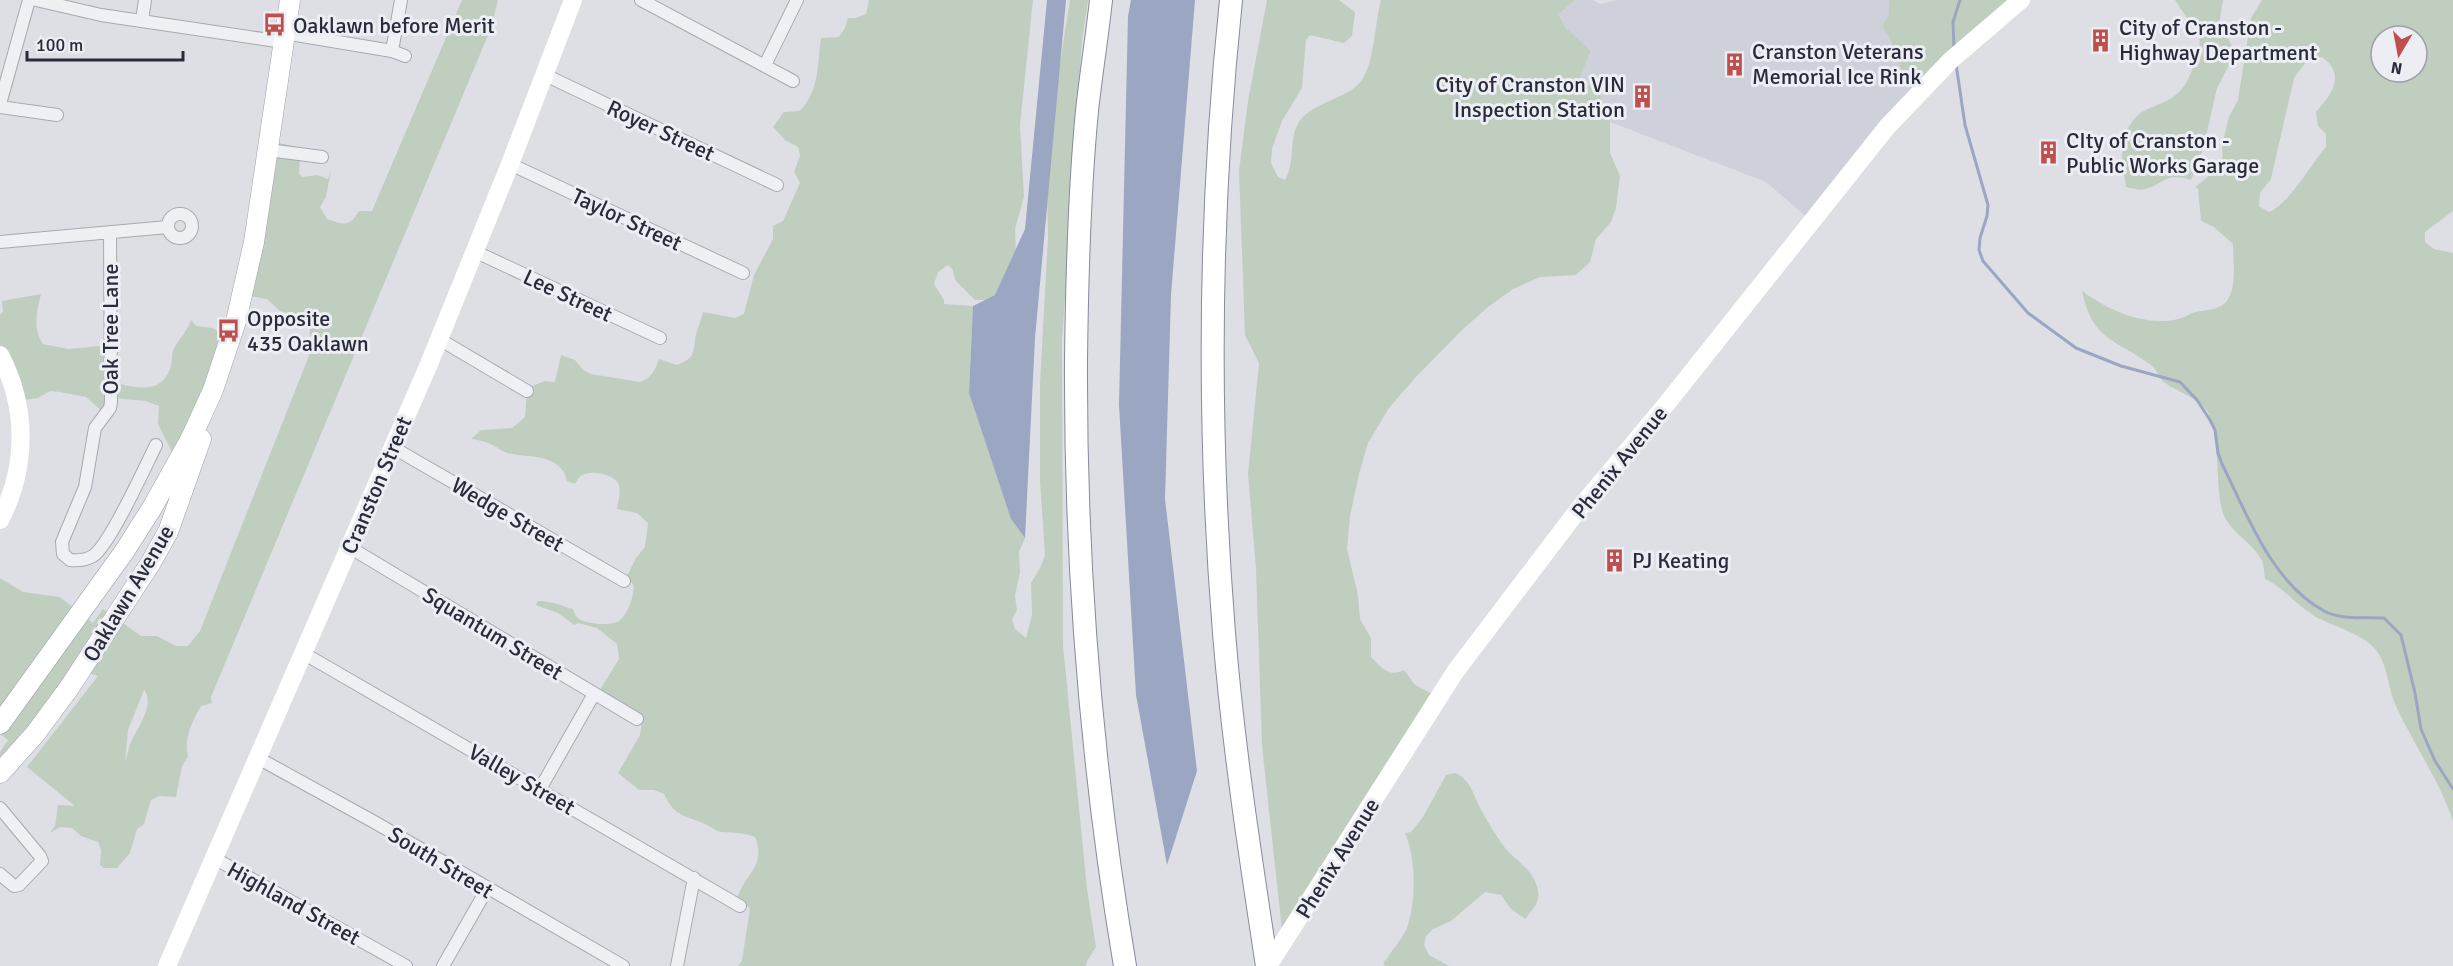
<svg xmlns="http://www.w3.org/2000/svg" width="2453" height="966" font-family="Signika,sans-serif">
<rect width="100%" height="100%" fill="#dddfe5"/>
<path fill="#cfd1da" d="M1575,0H1593L1600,4L1618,0H1889V14L1882,26L1889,37L1902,72L1922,90L1810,220L1766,182L1610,122L1604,112L1602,98L1592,87L1579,80L1591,51L1565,27L1559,14Z"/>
<path fill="#c0cebf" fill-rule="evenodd" d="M462,0H498L491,28L211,697L212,703L201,706C191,724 184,737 188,757L182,766L176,797L159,796L151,800L144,824L137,829L130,853L117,868H104L100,865L101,850L98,842L81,836L72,828L60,827L50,833L55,826L58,805L75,806L27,767L98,676L84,671L0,760V752L8,740L0,734V578L23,592L60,597L93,623L103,609L141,636H157L176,646H188L200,631L316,338L310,336L309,323L303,317L280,311L267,299L243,295L270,141L301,148L299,173L302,177L317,175L328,179L331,170L326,197L320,207L327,219C345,225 349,227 359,211H372ZM144,690C156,704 136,730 130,744C128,750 127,757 125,762L128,730Z
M869,0H1033L1020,125L1024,197L1015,229L1017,285L987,300H975L955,280L953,270L948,265L938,272L934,284L944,300V304L973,306L969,393L1014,523L1025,538L1019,552L1020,572L1015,596L1017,610L1012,619L1015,629L1026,638L1032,615L1031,583L1040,568L1045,555L1040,481V383L1048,237L1046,152L1070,0H1088L1082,41L1062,341L1063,645L1087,889L1096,947L1087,961L1086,966H738L742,961L750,908L737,899C744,874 767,867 755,837C743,832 733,833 722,832C717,832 713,828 709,826C688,815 675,819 664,794L654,790H639L618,773L640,735L642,721L600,690L619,659L617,644L597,628L578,623L574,625L558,613L536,605L538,601C549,600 562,606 573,609C575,614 576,618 581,620C588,624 613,626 619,621C629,612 633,598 634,586L627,576L636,558L645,547L648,523L637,513L617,509C618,502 621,492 619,485C615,474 590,469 581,476C578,478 577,481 575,484L567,481C561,453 529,458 507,453C501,451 496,446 490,444C484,441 478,440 471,439L481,430L512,428L525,417L527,391L525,389L545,381L555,382L561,355L575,360L583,370L591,374L640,382C652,378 655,370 659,359L677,365C693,358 693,356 695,340C696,331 701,321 703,312L735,318L744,314L754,275L773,239V226L783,221L800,183L794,172L800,156L798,147L785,140L773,127L784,112L800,111C820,89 817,66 821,38L839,37L845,28L848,18H856L866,14Z
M1267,0H1339L1355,12L1352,36L1344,43L1310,35L1306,40L1302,88L1282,121L1272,149L1271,163L1278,177L1285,180C1296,162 1288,139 1299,122C1312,102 1348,99 1361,81C1374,65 1375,22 1381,0H1575L1559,14L1565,27L1591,51L1579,80L1592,87L1602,98L1604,112L1610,122V153L1620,176L1616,208L1611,222L1596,239L1590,262L1576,275L1540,277L1513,289L1488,307L1462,330L1415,378L1389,408L1368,443L1359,474L1350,516L1347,549L1358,595L1360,619L1371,638V657C1381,667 1389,678 1404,670L1415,685L1438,697L1283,939L1262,746L1256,569L1248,474L1259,363L1245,335L1239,171L1248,101Z
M1889,0H2019L1922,90L1902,72L1889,37L1882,26L1889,14Z
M2175,0H2223L2218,29L2224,30L2233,48L2229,65L2217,88L2203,149L2191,180C2163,172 2166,184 2145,189C2140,191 2131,188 2126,187C2124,171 2119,152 2125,136C2136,102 2161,111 2180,91C2188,83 2191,72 2195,62C2198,54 2201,44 2199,36Z
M2262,0H2453V211L2425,232V242L2434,249L2453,253V821C2439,780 2414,745 2396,706C2388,689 2388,665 2376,650C2362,633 2334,627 2316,617C2297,606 2284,588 2265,579C2264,573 2264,566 2262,561C2253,542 2228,532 2222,510C2215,486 2221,425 2204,407C2193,396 2177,391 2165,383C2159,379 2157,370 2151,365C2115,338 2093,342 2082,291C2108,310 2145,327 2178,319C2184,318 2189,314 2195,312C2206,310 2222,310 2228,299C2237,285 2233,260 2233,244L2214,227L2201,221L2198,189L2195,187L2209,176L2218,175L2223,168L2222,145L2229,117L2238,100L2251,18ZM2381,36H2417V72H2381ZM2322,57C2347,75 2331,95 2316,112L2318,126L2326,134V147C2311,164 2288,205 2269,212L2259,206L2260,193L2271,179L2294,78L2306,62Z
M41,294C37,312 32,328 43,344L68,349L100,346L111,351V382C135,387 161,397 171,366C173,361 171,353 174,348C180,338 187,331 191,320L196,326L212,328L230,337L173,454L158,424L159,406L146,401L112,398L104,413L86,397L60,392L50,391L38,398L17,401L0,355V315L3,312L2,301Z
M1455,773C1473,781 1473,797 1483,813C1489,824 1497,837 1505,848C1517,862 1535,871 1538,891C1540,903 1532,910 1525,919L1510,908L1501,895L1485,892L1451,921L1433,929L1426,936L1424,945L1429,955L1449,966H1385L1383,964C1390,952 1404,938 1408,925C1416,897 1416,859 1405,833L1411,832L1423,817L1446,775Z"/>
<path fill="#9ba7c2" d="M1047,0H1066L1035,338L1025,538L1011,519L969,393L973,306L995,295L1025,229Z
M1131,0H1195L1171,295L1165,499L1197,771L1167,865L1136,695L1119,405L1128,16Z"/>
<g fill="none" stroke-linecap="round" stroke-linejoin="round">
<path stroke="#9ba7c2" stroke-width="3" d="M1954,48L1953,22L1960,0
M1956,64L1965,125L1988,205L1987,216L1980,238L1979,250L1983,261L2028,313L2076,348L2121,366L2180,382L2197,400L2210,420L2215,430L2218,453L2222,464C2247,514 2271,582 2324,611C2340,620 2365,617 2384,618L2401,635L2415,693L2421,729L2435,761L2453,789"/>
<defs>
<path id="street" d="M36,0L101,15L283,42
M641,0L793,81
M142,20L145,0
M284,33L392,51L405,56
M392,51L401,0
M765,65L797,0
M545,75L777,185
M0,104L29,0
M0,107L57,115
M268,150L322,157
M510,164L743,273
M168 226a12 12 0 1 1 24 0a12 12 0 1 1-24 0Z
M110,232L111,402L110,408L95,428L85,487L62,542L63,554L70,560C79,561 86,560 93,556C110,545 145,467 156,445
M0,242L168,227
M476,252L660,338
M439,339L527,391
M392,447L624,581
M349,547L637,719
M303,653L740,906
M258,758L376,823L623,966
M540,789L594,694
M0,808L40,856L42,861L19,885L14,886L0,874
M214,858L406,966
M443,966L487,889
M677,966L694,878"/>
<path id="primary" d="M0,724L124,552L152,508L192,436L213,390L236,321L254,242L290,0
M0,773L35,734L69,688L150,564L168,532L201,439"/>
<path id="highway" d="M1101,0C1097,37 1091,74 1087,111C1079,193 1077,277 1076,360C1075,563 1091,765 1125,966
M1231,0C1209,210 1207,422 1224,633C1233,744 1250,855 1267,966"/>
</defs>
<use href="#street" stroke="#a7a9b2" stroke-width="14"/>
<use href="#primary" stroke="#9da2af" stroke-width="21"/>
<use href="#highway" stroke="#868a9a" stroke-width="24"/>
<use href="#street" stroke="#eff0f4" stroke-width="12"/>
<path stroke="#fff" stroke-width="18" d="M0,355C28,408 27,468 0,520
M167,966L429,364L510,164L573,0
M1268,966L1455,672L1578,510L1664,407L1887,127L1951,60L2021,0"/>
<use href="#primary" stroke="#fff" stroke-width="20"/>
<use href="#highway" stroke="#fff" stroke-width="22"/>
</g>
<defs>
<symbol id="bus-bare" viewBox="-9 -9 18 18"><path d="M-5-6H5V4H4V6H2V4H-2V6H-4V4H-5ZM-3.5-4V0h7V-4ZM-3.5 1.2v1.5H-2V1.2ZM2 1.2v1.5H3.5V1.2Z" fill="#bf4f4d" stroke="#eceef3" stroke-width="2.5" paint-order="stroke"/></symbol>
<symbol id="building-bare" viewBox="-9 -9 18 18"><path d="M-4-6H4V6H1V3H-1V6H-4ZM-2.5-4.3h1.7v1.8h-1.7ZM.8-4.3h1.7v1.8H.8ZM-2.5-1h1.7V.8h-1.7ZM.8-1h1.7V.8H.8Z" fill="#bf4f4d" stroke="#eceef3" stroke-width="2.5" paint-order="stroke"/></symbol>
</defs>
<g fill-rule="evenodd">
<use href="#bus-bare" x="258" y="8" width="33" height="33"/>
<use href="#building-bare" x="2084" y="24" width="33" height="33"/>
<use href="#building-bare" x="1718" y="48" width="33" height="33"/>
<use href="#building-bare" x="1626" y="80" width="33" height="33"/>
<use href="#building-bare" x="2032" y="136" width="33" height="33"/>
<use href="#bus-bare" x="212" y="314" width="33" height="33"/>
<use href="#building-bare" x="1598" y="544" width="33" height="33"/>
</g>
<g text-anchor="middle" stroke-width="6" stroke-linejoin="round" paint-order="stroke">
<g font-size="22" fill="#282b3a" stroke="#eceef3" text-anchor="start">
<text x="293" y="33">Oaklawn before Merit</text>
<text x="2119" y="35">City of Cranston -<tspan x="2119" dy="25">Highway Department</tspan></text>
<text x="1752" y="59">Cranston Veterans<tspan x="1752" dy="25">Memorial Ice Rink</tspan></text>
<text x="1625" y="92" text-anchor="end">City of Cranston VIN<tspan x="1625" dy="25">Inspection Station</tspan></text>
<text x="2066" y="148">CIty of Cranston -<tspan x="2066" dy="25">Public Works Garage</tspan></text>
<text x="247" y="326">Opposite<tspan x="247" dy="25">435 Oaklawn</tspan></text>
<text x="1632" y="568">PJ Keating</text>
</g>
<g font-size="22" fill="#282b3a" stroke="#eceef3">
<text transform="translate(661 130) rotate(25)" y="8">Royer Street</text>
<text transform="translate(627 219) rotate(25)" y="8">Taylor Street</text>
<text transform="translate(568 295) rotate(25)" y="8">Lee Street</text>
<text transform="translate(110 329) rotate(-90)" y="8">Oak Tree Lane</text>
<text transform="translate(1619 462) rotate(-51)" y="8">Phenix Avenue</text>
<text transform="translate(376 485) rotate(-67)" y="8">Cranston Street</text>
<text transform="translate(508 514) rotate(30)" y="8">Wedge Street</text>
<text transform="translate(128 593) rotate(-59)" y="8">Oaklawn Avenue</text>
<text transform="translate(493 633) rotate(31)" y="8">Squantum Street</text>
<text transform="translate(522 779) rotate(30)" y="8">Valley Street</text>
<text transform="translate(1337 858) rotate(-58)" y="8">Phenix Avenue</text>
<text transform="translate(441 862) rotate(31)" y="8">South Street</text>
<text transform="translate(294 903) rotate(29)" y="8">Highland Street</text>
</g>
</g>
<g transform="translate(2399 54) rotate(190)"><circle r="28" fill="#eceef3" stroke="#9ea0a9" stroke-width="1.5"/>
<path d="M0-4.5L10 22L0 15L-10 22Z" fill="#bf4f4d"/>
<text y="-9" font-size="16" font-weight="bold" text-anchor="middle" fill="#282b3a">N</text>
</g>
<path d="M27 51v9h156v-9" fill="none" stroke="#282b3a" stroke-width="3"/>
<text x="36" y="51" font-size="18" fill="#282b3a" stroke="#eceef3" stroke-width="4.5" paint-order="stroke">100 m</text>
</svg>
